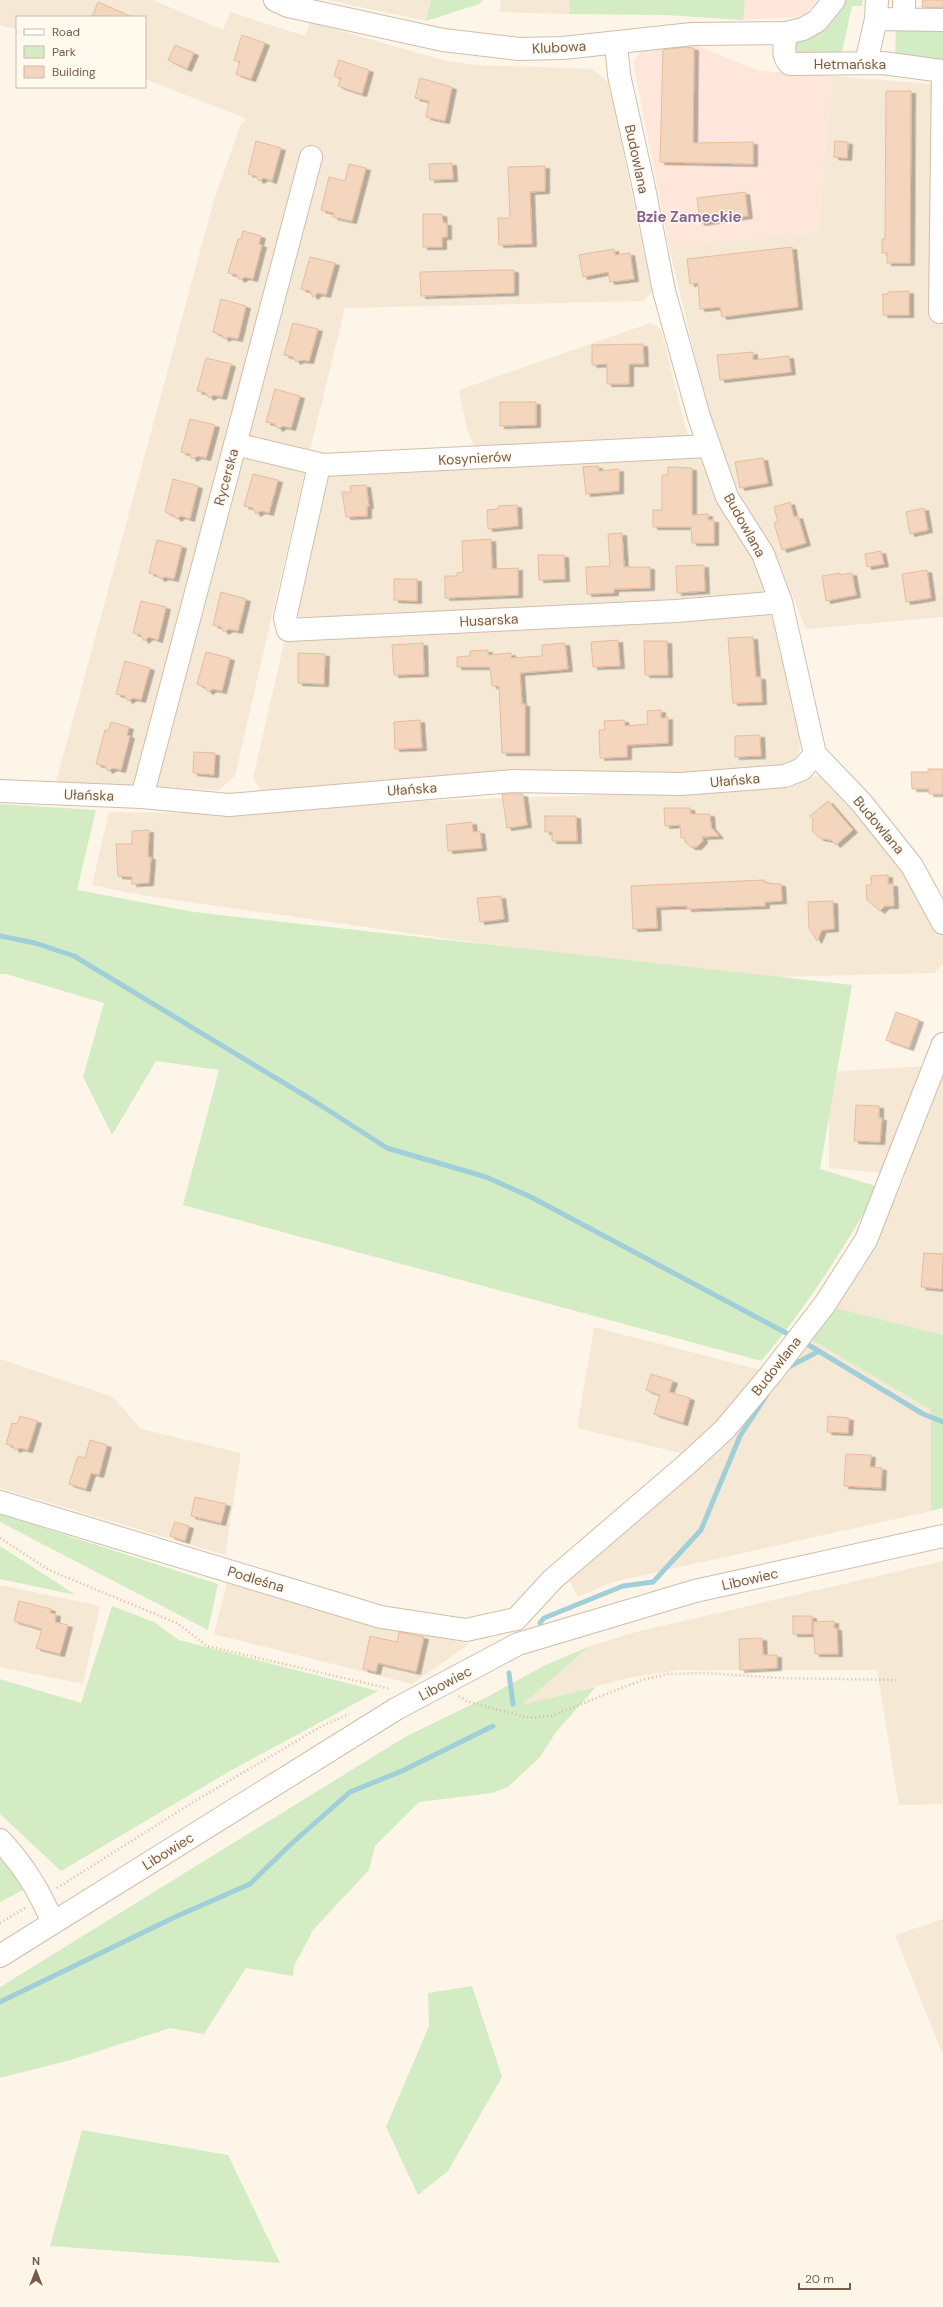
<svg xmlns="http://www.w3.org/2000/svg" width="943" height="2307" font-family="'DM Sans',sans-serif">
<defs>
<filter id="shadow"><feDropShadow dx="4.5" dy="2.5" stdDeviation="0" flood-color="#0004"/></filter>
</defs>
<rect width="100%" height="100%" fill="#fdf5e7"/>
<path fill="#f5e8d5" d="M0,0H153L223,30L230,12L305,36L310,22L446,61L477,65L592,69L609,83L652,291L644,301L345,308L308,458L235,776L219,790L56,782L214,200L240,126L247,119L145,79V17H17V30L0,25Z
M327,0H431L426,21Z
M501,0H570L569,14L500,12Z
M832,76L943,85V617L806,629L778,559L728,473L713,432L669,247L818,231Z
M650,323L661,329L688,438L475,448L467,429L459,390Z
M704,456L767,588L766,597L305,621L293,610L326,472Z
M777,613L801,740L798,756L787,767L686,773L590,775L264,795L253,778L285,639Z
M820,776L831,782L894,853L943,936V964L934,973L737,978L709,976L141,895L92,885L109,812L262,814L413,801L664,793Z
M943,1065V1335L835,1308L863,1267L906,1175L829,1168V1072Z
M594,1327L783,1376L812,1340L931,1410V1511L613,1582L578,1597L569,1580L708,1460L577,1428Z
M0,1359L113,1397L141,1429L241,1453L225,1555L0,1488Z
M943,1561V1804L899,1805L877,1670H678L628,1678L521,1706L590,1646L636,1632Z
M228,1579L469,1644L412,1684L214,1634Z
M0,1585L100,1606L83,1684L0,1667Z
M943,1919V2055L895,1935Z"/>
<path fill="#fee6da" d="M745,0H816L805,14L797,17L743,20Z
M693,44L759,71L832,76L818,231L669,247L633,62L644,48Z"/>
<path fill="#d3ecc4" d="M431,0H483L479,4L426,21Z
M570,0H745L743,20L665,15L569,14Z
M844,0H863L862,6H852L840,60L794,61L795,41Z
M896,25L943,26V66L895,61Z
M0,804L96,810L77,890L194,912L852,985L820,1169L879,1187C844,1248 807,1307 761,1361L183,1205L219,1070L156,1061L112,1135L83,1077L104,1003L6,974H0Z
M835,1308L943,1335V1508L931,1511V1410L812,1340Z
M0,1514L218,1584L208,1630L0,1522Z
M0,1546L76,1595L0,1579Z
M112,1606L154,1622L179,1640L378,1691L230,1771L61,1871L0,1814V1679L81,1703Z
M590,1646L522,1705L596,1687L556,1732L540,1757L508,1787L492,1793L419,1802L375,1846L369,1870L313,1930L294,1966L293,1976L246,1968L204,2034L170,2028L74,2059L0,2078V1987L405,1737L489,1696L543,1666Z
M0,1856L25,1889L0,1902Z
M472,1986L502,2077L448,2171L418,2195L386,2127L429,2026L428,1993Z
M82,2130L228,2155L280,2263L50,2246Z"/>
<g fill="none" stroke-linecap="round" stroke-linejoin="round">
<path stroke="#a0cfda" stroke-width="5" d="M0,936L35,943L74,956L317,1103L387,1148L486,1177L531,1197L788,1334
M807,1344L923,1414L943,1422
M785,1369L819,1351
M540,1623L544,1618L623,1586L653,1582L701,1530L740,1436L766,1396
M509,1673L513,1704
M0,2002L175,1917L250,1884L290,1845L350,1792L402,1771L493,1726"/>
</g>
<path fill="#f4d5bd" stroke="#e7bc9d" filter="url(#shadow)" d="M923,0H943V8L922,7Z
M98,2L132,17H92Z
M242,35L265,43L251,79L236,74L240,62L234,60Z
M175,45L194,53L187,69L168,60Z
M684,47L694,48L693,143L753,142V164L660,162L663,50Z
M339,60L369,70L362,94L338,86L341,78L334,76Z
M420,78L452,87L445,121L426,117L429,101L415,98Z
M886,91H911L910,263H887V253H882V239H885Z
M256,141L281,148L272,181L264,178L259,181L256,176L248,174Z
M835,141L848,142L847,158L834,157Z
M452,163L453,179L430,180L429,164Z
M349,164L366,168L352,221L333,217L334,213L321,210L329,177L345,181Z
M545,166V191L530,192L532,244L499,245L498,218H510L508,167Z
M745,192L748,216L700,223L697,198Z
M423,214H442L443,223H447V237H442V247H423Z
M243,231L261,236L259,244L262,245L253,279L245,277L240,280L237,275L228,273L238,239H241Z
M792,247L798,307L722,317L720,307L700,309L698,283L690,284L687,259Z
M614,249L615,255L630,253L634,279L610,282L608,272L583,277L579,255Z
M310,257L335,263L326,295L318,293L313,297L310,291L301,289Z
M499,270H514V293L421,296L420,272Z
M909,291V315H883V294H888V292Z
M221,299L246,306L238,339L229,337L224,339L222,335L213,332Z
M293,323L318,329L309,361L300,360L296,362L293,357L284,355Z
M643,344L644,364H629V384H607V364L592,365V345Z
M753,352V360L789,356L791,372L720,380L717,355Z
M206,358L231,364L222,397L214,395L209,398L206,393L197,391Z
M275,389L300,396L291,428L283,426L278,429L275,424L266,422Z
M500,402H536V425L500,426Z
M190,419L215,425L206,458L198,456L192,459L190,454L181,452Z
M763,458L768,483L740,488L735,462Z
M598,466L599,471L619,469V491L586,494L583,467Z
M668,467L692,468V515L708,514V520H714V543H692L691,527H653V510H662V475H668Z
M253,474L278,480L269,513L261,511L256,514L253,508L244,506Z
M173,479L198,486L190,519L181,516L177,519L173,515L165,512Z
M366,485L369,506H367V516L346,517L342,492H351L350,486Z
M790,502L794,517L798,516L806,543L782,550L774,523L778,522L774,507Z
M517,505L518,526L488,529L487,510L498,509V506Z
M924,508L928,530L910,534L906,512Z
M622,533L624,567H650V588L614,589V593L587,594L586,567L610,566L608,534Z
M491,539L492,569L518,568V595L445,598V576H457V573L463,572L462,541Z
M157,540L182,546L174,579L165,577L160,579L157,575L149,573Z
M881,551L884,564L867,567L865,554Z
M538,555H564L565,579L539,580Z
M704,565L705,591L677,593L676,566Z
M927,570L931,598L906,602L902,574Z
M840,573V575L852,573L856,595L826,601L822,576Z
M394,579H417V601L394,600Z
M221,592L246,599L238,631L229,629L224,632L221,627L213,625Z
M141,601L166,607L158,640L149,637L144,641L141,635L133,633Z
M753,637L756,677H761L762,702L733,703L728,638Z
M618,640L620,666L593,667L591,642Z
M644,641H667L668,675H645Z
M423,643L424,674L394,675L392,645Z
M565,643L568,669L520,673L522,704H525V753H502L499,686H492L490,667H457V657L470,656V651L488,650V655L511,653V658L542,656V645Z
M206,652L230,658L222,691L213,689L208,692L205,687L197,684Z
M298,653L325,654L324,684L298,683Z
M125,661L150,668L141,700L133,698L128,701L125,696L116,694Z
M661,710V718L668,717V743L627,745V757L600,758L599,730H605L604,721L624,720L625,726L648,724L647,711Z
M420,720L422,748L395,749L394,722Z
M111,722L129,727L127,735L130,736L121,770L113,768L108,771L105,766L96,764L105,730L108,731Z
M760,735L761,756L735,757V736Z
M194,752L215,753L214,775L193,773Z
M928,769H943V794H929V789H912L911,772H928Z
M502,794H523L527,825L507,828Z
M828,801L853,830L836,845L831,840L819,838L812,830L813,819L810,816Z
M664,808H690L691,814H710L711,827L719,836L702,837L703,841L697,847H691L685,842V838H681L680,825L665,826Z
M545,816H576L577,841H552V832H545Z
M472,822L473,832L480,831L482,848L448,851L446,825Z
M149,830L148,857H151L149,883L132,884V877L118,876L116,844H132V831Z
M888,875V884H893L894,906H885L880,911L867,900L866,885H871V876Z
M764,880L765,883L781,884L782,901L765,902V906L687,909V906L656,907L657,928L633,929L631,886Z
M501,896L504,919L480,922L477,898Z
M833,901L834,929L822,930L817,941L809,928L808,902Z
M896,1012L919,1020L909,1048L886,1040Z
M856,1105L879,1106V1118H882L880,1142L854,1141Z
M924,1253L943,1254L942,1289L921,1287Z
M651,1374L673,1381L669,1392L690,1398L683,1423L654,1414L660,1395L646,1390Z
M20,1416L37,1421L28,1450L20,1448L15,1450L13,1446L6,1444L12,1423L17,1424Z
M828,1416L849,1418L848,1433L827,1432Z
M90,1440L107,1445L99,1475L91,1473L86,1489L69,1484L78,1456L85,1458Z
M846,1454L871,1455L870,1467L882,1468L881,1488L844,1486Z
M195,1497L226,1504L221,1523L191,1516Z
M175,1522L189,1526L185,1541L170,1536Z
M19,1601L51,1609L50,1613L56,1614L55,1622L68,1625L60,1654L36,1648L42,1629L14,1621Z
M793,1616H812V1634H793Z
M834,1621V1628H837L838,1654H815L813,1622Z
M399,1632L424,1637L416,1672L378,1663L376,1672L363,1669L370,1636L397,1642Z
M762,1638L763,1655H777V1668L740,1670L739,1639Z"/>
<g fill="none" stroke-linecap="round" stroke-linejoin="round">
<defs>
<path id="minor" d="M275,0L288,6L443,40L519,49L563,48L692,34L786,33L803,29L817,21L834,0
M876,19L877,0
M904,19V0
M786,33C785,44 781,56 790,64L883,63L943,71
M616,43L619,75L644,188L664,291L699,417L727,497L763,554L781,602L815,754L861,802L912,866L943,923
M866,63L876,19L943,20
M940,312L943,71
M235,444L323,465
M709,446L323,465L318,470L285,618L288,630L676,611L781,602
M0,791L142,797L229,805L512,781L681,784L785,776L802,769L815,754
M142,797L311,157
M0,1502L381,1617L466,1630L516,1619
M516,1619L553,1579L686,1465L725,1429L771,1374L825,1304L866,1240L943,1044
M0,1840C24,1866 39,1890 53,1923
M0,1956L396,1709L518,1644L695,1591L943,1536"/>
</defs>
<use href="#minor" stroke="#d0bdac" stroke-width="24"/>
<path stroke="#d9b8a0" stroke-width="2.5" stroke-dasharray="1 3" stroke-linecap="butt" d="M0,1538L49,1570L177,1623L207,1646L391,1689
M459,1696L466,1701L529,1718L551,1716L642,1680L668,1674L707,1673L779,1678L896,1680
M57,1888L195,1801L322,1726L349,1714
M0,1923L25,1908"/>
<use href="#minor" stroke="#fff" stroke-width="22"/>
</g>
<g text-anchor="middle" stroke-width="3" stroke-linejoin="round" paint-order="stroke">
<g font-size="14" fill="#785c4a" stroke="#fff9ee">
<text transform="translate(559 47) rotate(-3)" y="5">Klubowa</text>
<text x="850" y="69">Hetmańska</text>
<text transform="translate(637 159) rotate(78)" y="5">Budowlana</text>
<text transform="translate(475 458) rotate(-3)" y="5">Kosynierów</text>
<text transform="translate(226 477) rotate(-75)" y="5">Rycerska</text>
<text transform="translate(745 525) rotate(61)" y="5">Budowlana</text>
<text transform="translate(489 620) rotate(-3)" y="5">Husarska</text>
<text transform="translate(735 780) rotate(-5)" y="5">Ułańska</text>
<text transform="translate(412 789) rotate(-4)" y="5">Ułańska</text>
<text transform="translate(89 795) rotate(2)" y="5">Ułańska</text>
<text transform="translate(879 825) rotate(50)" y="5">Budowlana</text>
<text transform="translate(776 1366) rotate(-52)" y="5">Budowlana</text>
<text transform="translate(256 1579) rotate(17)" y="5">Podleśna</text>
<text transform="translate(750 1579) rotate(-13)" y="5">Libowiec</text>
<text transform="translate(445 1683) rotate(-28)" y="5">Libowiec</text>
<text transform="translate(168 1851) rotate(-32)" y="5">Libowiec</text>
</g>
<g font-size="15" font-weight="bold" fill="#866295" stroke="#fff9ee">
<text x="689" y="222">Bzie Zameckie</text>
</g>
</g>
<rect x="16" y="16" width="130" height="72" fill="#fff9ee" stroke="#c9baac"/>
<rect x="24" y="29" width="20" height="6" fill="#ffffff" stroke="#c9baac"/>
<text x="52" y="36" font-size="12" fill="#785c4a">Road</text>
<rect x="24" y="46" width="20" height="12" fill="#d3ecc4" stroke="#c9baac"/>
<text x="52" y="56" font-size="12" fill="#785c4a">Park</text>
<rect x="24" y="66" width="20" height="12" fill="#f4d5bd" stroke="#c9baac"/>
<text x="52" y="76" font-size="12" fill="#785c4a">Building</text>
<g transform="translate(36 2271)" stroke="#fff9ee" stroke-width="3" paint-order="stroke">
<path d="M0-3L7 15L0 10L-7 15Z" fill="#785c4a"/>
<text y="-6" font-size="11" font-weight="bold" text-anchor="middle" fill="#785c4a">N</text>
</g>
<path d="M799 2283v6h51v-6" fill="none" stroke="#785c4a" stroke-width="2"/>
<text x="805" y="2283" font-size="12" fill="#785c4a" stroke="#fff9ee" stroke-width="3" paint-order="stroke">20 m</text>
</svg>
